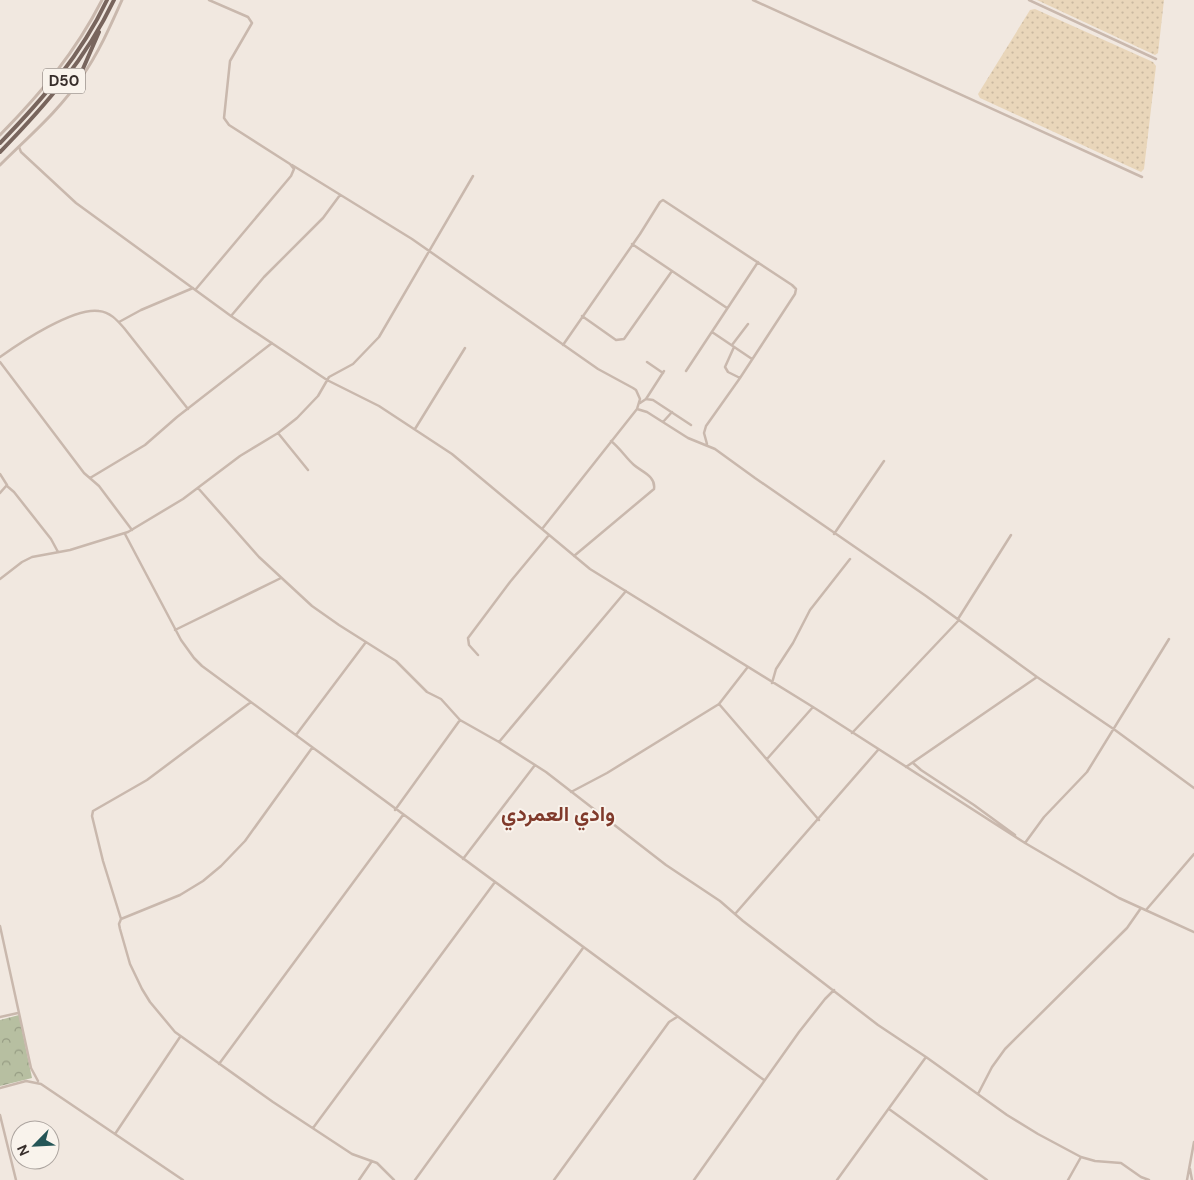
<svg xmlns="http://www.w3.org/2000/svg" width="1194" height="1180" font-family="'DM Sans',Vazirmatn,sans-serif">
<defs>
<pattern id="sand-dots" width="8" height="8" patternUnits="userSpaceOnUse" patternTransform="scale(1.25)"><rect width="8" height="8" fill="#e9d6ba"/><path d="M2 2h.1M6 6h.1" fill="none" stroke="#c9b8a0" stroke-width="1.8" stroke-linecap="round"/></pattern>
<pattern id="park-crowns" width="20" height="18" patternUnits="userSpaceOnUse" patternTransform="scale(1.25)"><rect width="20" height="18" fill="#b7bfa1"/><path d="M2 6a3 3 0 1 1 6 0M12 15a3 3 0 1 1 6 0" fill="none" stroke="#969c83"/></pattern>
</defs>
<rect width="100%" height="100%" fill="#f1e8e0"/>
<path fill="url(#sand-dots)" d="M1037,0H1164L1158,53L1155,55Z
M1035,9L1153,62L1156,66L1144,169L1141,172L980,98L978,94L1030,10Z"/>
<path fill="url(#park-crowns)" d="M19,1015L32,1078L0,1086V1020Z"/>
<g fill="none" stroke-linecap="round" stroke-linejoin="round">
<path stroke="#c9b8ad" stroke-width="2.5" d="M753,0L1142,177
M1029,0L1156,59
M19,147L21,152L76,203L231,316L327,380L379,406L452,454L590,569L813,707L1025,843L1119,898L1194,932
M292,165L412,239L598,369L633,388L636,390L640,399L637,409L542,529
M632,244L727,308
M196,289L291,176L294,169L290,164L229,125L224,118L230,61L252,23L248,17L209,0
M231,316L264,277L323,218L340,195
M582,316L616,340L624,339L672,271
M119,322L141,310L193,288
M712,332L752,359
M563,345L640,234L660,202L663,200L792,285L796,289L795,294L740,378L706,426L704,433L707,444
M732,345L748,324
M734,347L725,367L728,372L740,378
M0,357C21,342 74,307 99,311C110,312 117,320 124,328L188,409
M0,362L84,473L99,486L132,530
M647,362L663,373
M686,371L758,262
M646,399L664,371
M640,403L646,399L653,400L691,425
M637,409L647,412L688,438L715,449L755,478L926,596L1037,677L1115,730L1194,788
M663,422L672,412
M415,429L465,348
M278,433L308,470
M0,474L7,485L0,493
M90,478L145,445L177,417L272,343
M7,486L14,492L51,539L58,552
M198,488L259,557L312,606L339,625L396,661L427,692L441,699L460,720L499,742L546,772L666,865L720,901L743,921L878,1025L926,1057L1007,1115L1038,1134L1081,1157L1095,1161L1121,1163L1141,1177L1149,1180
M125,534L181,640L194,658L202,666L764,1080
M834,534L884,461
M574,556L654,489C656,476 642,472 634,465C626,458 620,448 611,441
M0,579L22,562L32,557L70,550L128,532L183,499L240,456L278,433L297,418L318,396L329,377L353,364L379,337L473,176
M958,619L1011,535
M175,630L281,578
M478,655L469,645L468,638L510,582L549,535
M772,683L776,669L793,643L810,610L850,559
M719,704L819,820
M852,733L959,620
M296,735L366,642
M499,742L626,591
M312,748L245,841L221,866L203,881L180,895L121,919L119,924L120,929L130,964L142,989L150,1002L175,1032L273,1102L352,1154L377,1163L394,1180
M767,759L813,707
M913,763L921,770L974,805L1015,835
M906,767L1037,677
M571,792L607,773L719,704L747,668
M395,810L460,720
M1025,843L1044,817L1087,772L1169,639
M463,859L535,765
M1146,910L1194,854
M735,914L878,750
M121,919L103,861L92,816L93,811L147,780L251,702
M0,926L31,1068L38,1081
M0,1017L18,1013
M219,1064L403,815
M0,1088L26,1081L41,1084L183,1180
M978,1094L992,1067L1005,1049L1127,928L1141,908
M889,1109L987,1180
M0,1115L16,1180
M313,1128L495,882
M115,1134L180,1037
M1190,1169L1192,1180
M359,1180L372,1161
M415,1180L583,948
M554,1180L669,1022L677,1017
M694,1180L799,1032L825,999L834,990
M837,1180L926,1057
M1068,1180L1081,1157
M1187,1180L1194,1142"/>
<path stroke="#c9b8ad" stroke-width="3" d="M0,135C41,93 75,53 102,0
M0,165C28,137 59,111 81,78C98,54 110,27 122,0"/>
<path stroke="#78655d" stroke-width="4" d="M75,87L99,32
M0,143C42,100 81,55 107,0
M0,152C45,106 86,59 114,0"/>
</g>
<g text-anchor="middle" stroke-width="4" stroke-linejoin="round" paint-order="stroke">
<rect fill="#f9f3ec" stroke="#726965" stroke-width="1" x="43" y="68.5" width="42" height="25" rx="4"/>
<g font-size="15" font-weight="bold" fill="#382e2b">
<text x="64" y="86">D50</text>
</g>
<g font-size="21" font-weight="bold" fill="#803a2b" stroke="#f9f3ec">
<text x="558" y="821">وادي العمردي</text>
</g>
</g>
<g transform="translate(35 1145) rotate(246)"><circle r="24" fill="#f9f3ec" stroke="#aca49f"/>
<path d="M0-4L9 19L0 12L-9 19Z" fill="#245556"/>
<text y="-8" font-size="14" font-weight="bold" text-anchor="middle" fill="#382e2b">N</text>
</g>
</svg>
